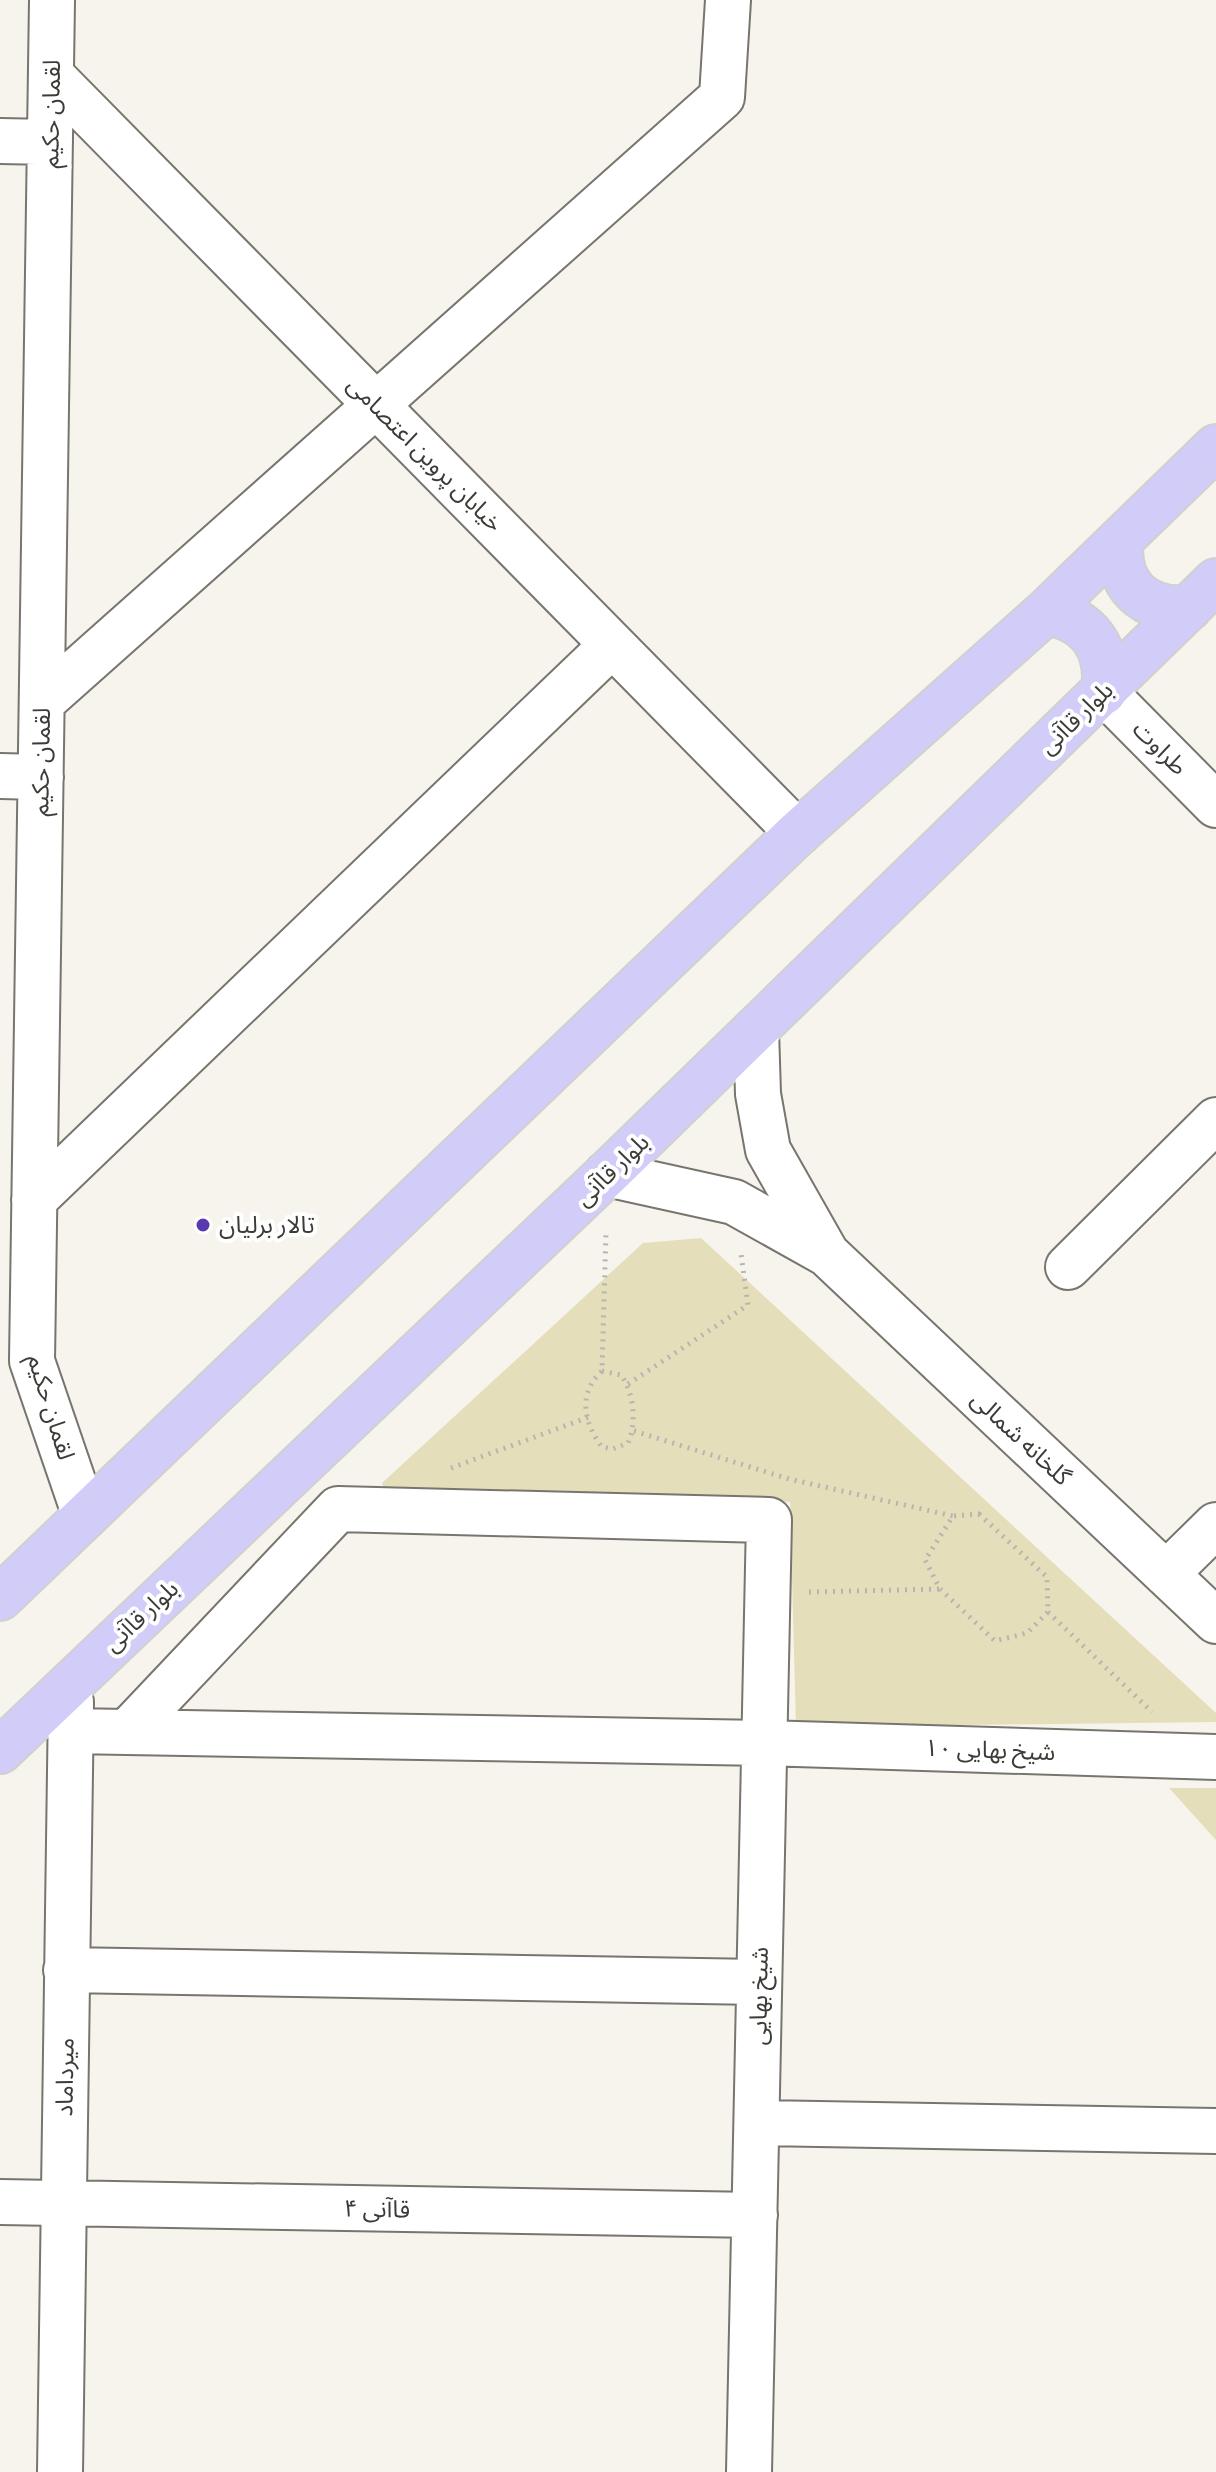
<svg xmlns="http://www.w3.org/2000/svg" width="1216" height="2472" font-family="Manrope,'Noto Sans Arabic',sans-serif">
<rect width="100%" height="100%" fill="#f6f4ed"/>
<path fill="#e5debb" d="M701,1238L1216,1713V1722L796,1727L790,1502L388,1500L382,1483L643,1243Z
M1169,1788H1216V1840Z"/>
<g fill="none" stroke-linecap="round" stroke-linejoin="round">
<defs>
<path id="minor" d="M52,0L32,1361L85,1516
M51,75L798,833
M0,141L50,142
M1104,692L1216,805
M42,702L722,97L728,0
M0,776L41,777
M607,1174L734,1202L827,1254L768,1150L758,1094L756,1030
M34,1200L612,645
M827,1254L1216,1621
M1068,1267L1216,1120
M1166,1574L1216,1525
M70,1731L764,1743L1216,1757
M127,1732L338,1509L769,1520L749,2472
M66,1970L759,1982
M757,2123L1216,2131
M0,2202L755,2215
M60,2472L71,1702"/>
<path id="major" d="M1121,539C1115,585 1144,612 1189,608
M1046,612C1089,619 1110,648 1104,692
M0,1598L798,833L1046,612L1216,447
M0,1751L607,1174L1216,581"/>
</defs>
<use href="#minor" stroke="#77756e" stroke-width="48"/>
<use href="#major" stroke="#d0d0cf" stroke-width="48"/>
<path stroke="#b6b5af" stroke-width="5" stroke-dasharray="2 6" stroke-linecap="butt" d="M602,1371L621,1375C634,1393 637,1423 628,1443L613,1449L602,1447C583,1422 578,1393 602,1371L606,1232
M628,1384L748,1305L741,1254
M634,1431L789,1479L953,1516
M451,1468L589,1417
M979,1514L1047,1577L1048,1612L1027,1633L995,1641L940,1589L925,1560L953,1516Z
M809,1592L940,1589
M1048,1612L1152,1712"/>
<use href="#minor" stroke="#fff" stroke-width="44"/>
<use href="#major" stroke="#d2cdf8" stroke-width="44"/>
</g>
<circle fill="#5939b1" stroke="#fff" stroke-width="3" cx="203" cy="1225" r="8"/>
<g text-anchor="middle" stroke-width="8" stroke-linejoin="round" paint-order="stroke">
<g font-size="24" fill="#3b3b37" stroke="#fff">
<text transform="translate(51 114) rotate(-89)" y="8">لقمان حکیم</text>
<text transform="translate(425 454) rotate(45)" y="8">خیابان پروین اعتصامی</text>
<text transform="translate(1076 718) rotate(-44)" y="8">بلوار قاآنی</text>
<text transform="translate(1160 748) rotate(45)" y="8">طراوت</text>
<text transform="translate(41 762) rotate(-89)" y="8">لقمان حکیم</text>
<text transform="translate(612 1170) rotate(-44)" y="8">بلوار قاآنی</text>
<text transform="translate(51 1407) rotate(73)" y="8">لقمان حکیم</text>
<text transform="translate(1021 1438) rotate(43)" y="8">گلخانه شمالی</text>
<text transform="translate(141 1616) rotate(-43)" y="8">بلوار قاآنی</text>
<text transform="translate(990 1750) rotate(2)" y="8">شیخ بهایی ۱۰</text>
<text transform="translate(759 1996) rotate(-89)" y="8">شیخ بهایی</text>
<text transform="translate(65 2077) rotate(-89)" y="8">میرداماد</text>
<text transform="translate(377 2209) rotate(1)" y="8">قاآنی ۴</text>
</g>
<g font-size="24" fill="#3b3b37" stroke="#fff" text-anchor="start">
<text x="219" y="1233">تالار برلیان</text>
</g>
</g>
</svg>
